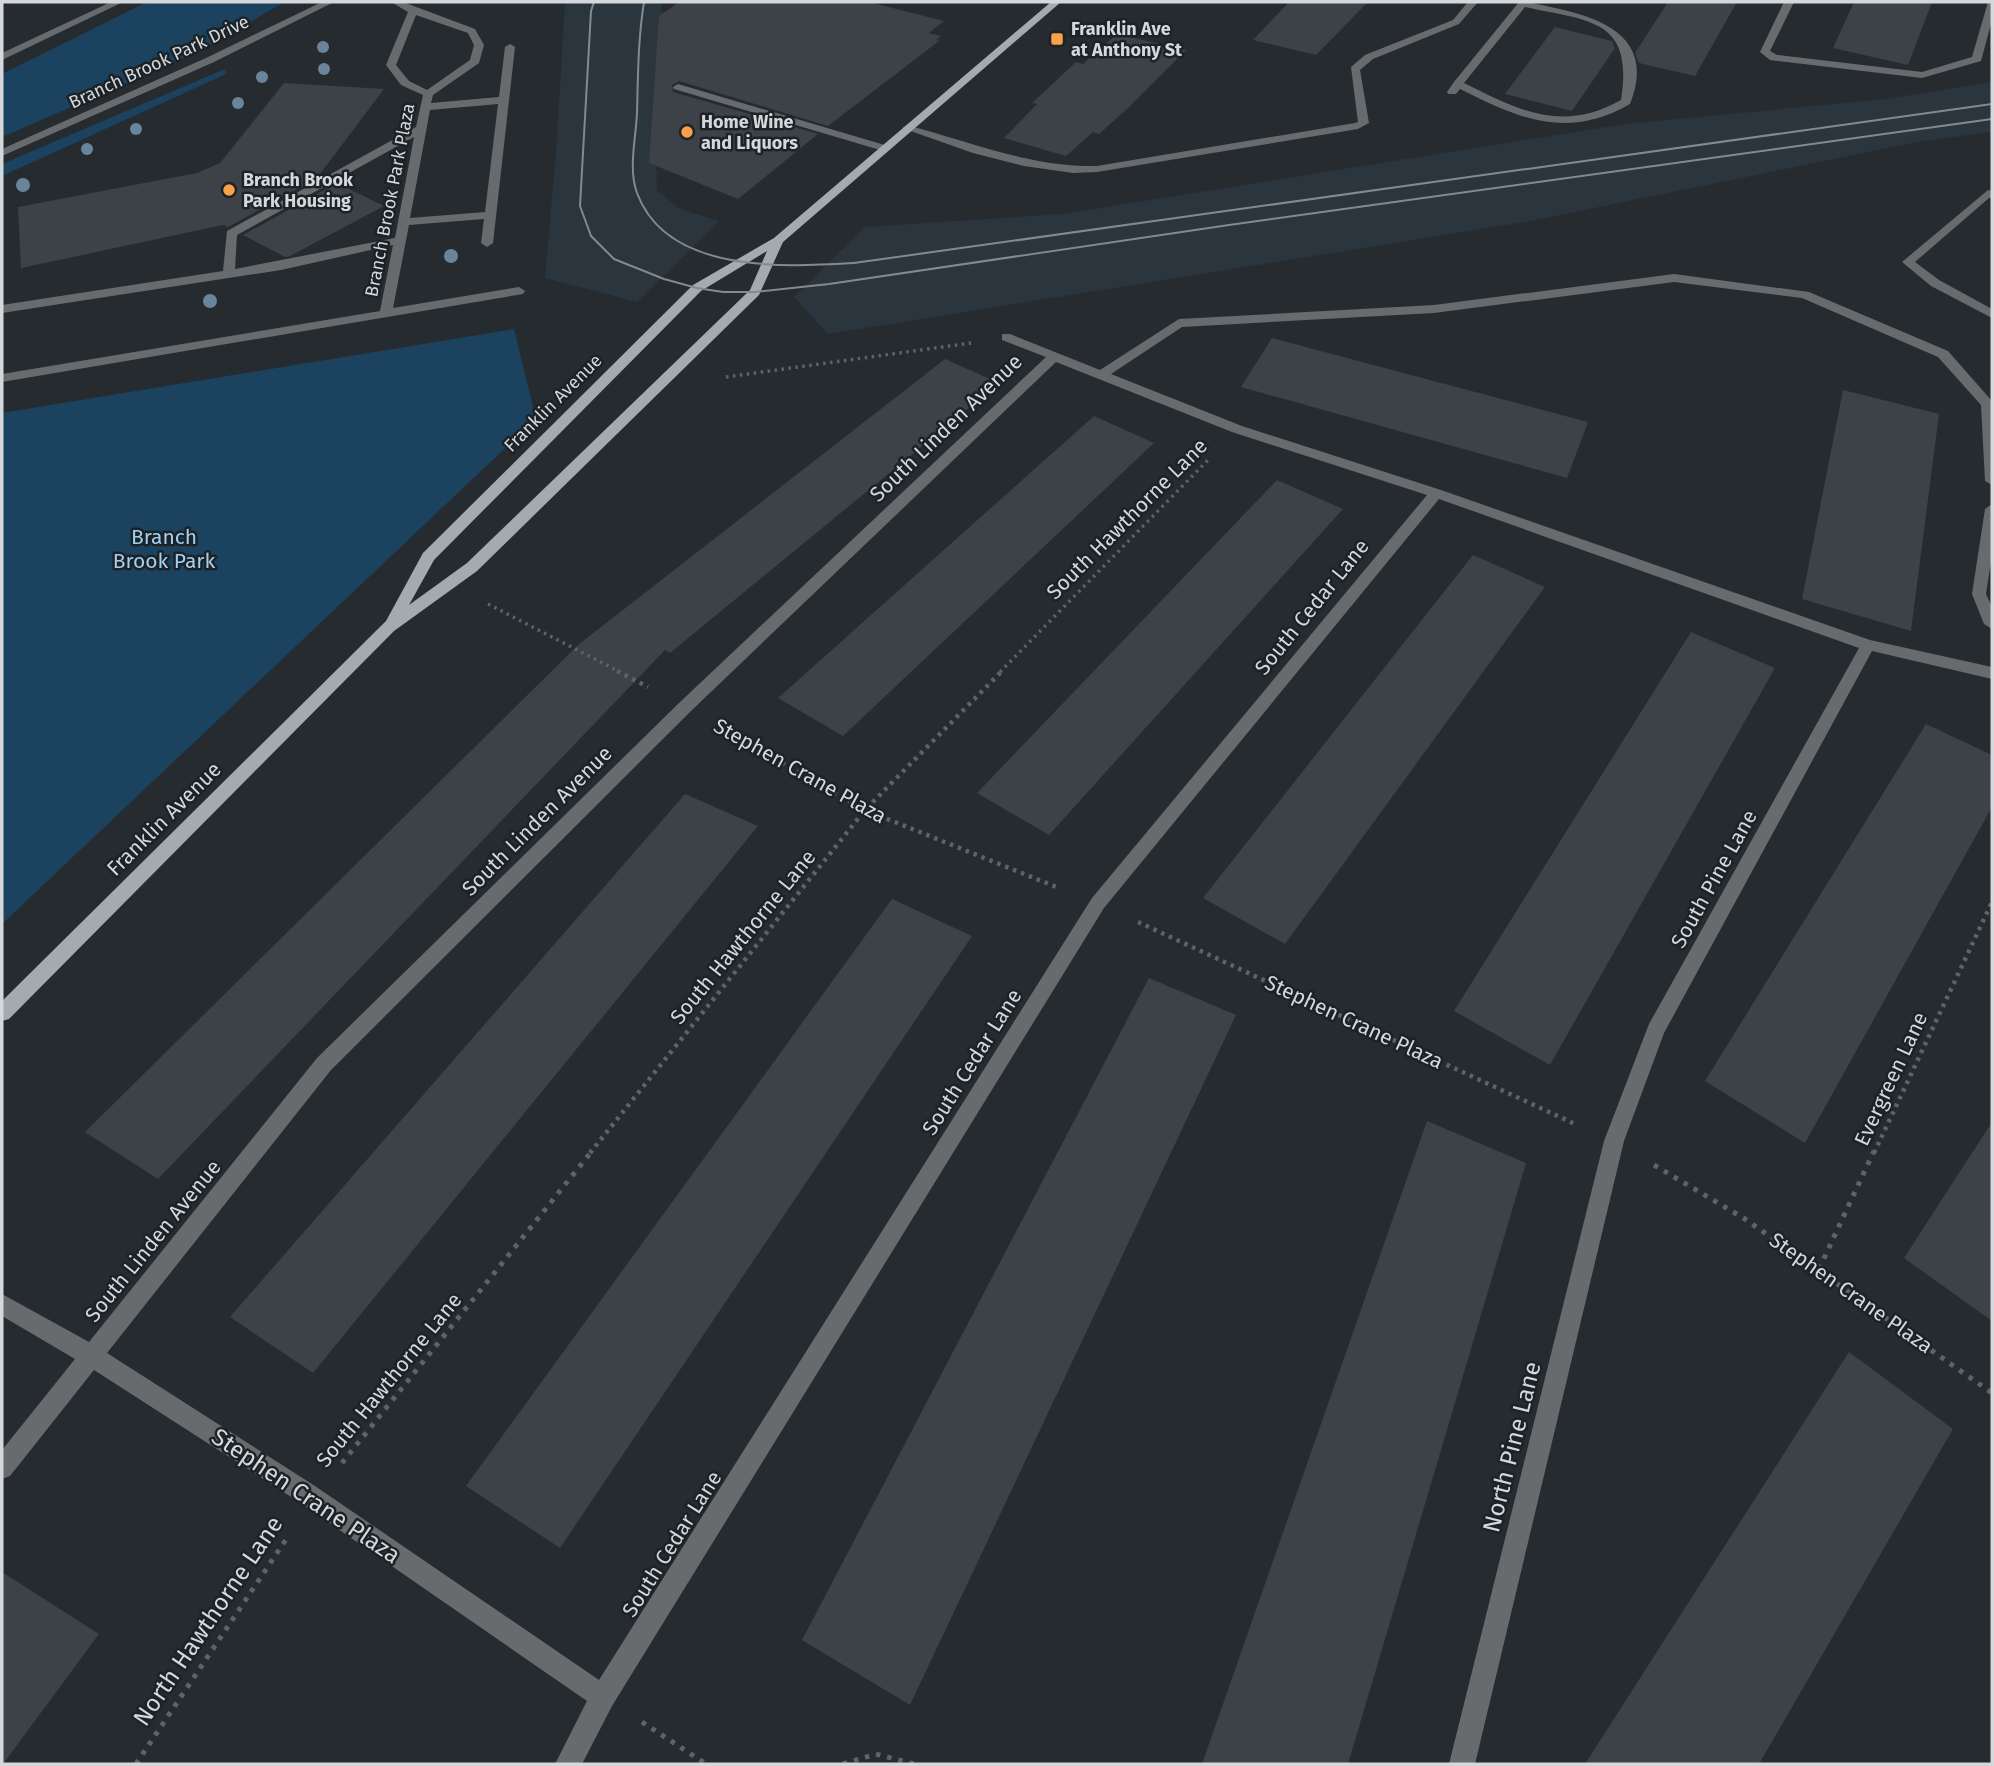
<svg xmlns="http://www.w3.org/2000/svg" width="1994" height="1766" font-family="'Fira Sans',sans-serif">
<rect width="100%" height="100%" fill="#262b30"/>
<path fill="#2a353e" d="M565,2H662L656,153L657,190L678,208L719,221L637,302L545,278L556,153Z
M1992,82V132L1922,141L1531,221L828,334L794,297L865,227L1062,214L1625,124L1886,99Z"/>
<path fill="#1b4360" d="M147,2H284L205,49L2,137V74Z
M225,69L226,74L2,176V164Z
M514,329L536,419L2,924V413Z"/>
<path fill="#3c4247" d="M679,2H869L944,21L929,33L941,36L936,40L939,41L828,126L679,81L672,85L673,92L818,134L738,199L649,163L659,16Z
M1289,2H1368L1316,55L1253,40Z
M1668,2H1737L1695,76L1639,63L1635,53Z
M1854,2H1932L1908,65L1833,48Z
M1555,27L1612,41L1615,48L1572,111L1505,94Z
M1117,34L1186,50L1126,110L1099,134L1093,132L1066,156L1004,138L1037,104L1032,103L1076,62L1083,64Z
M284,83L384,89L320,174L323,175L228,227L223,225L21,268L18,207L197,173L220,163Z
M337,183L384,206L290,256L285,257L243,235Z
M1272,338L1588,422L1567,478L1241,387Z
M945,359L999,383L670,653L665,650L158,1179L85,1132L578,645Z
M1843,390L1939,414L1911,631L1802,599Z
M1094,416L1154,443L843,736L778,698Z
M1277,480L1343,509L1049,835L977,793Z
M1473,555L1545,587L1285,944L1203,898Z
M1691,632L1775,668L1550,1065L1454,1011Z
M1926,724L1992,755V807L1805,1143L1705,1081Z
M685,794L758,826L313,1373L230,1317Z
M892,899L972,936L560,1548L466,1486Z
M1149,978L1236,1015L910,1705L802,1640Z
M1427,1121L1526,1163L1348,1764H1202Z
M1992,1122V1321L1904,1258Z
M1849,1352L1953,1429L1759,1764H1585Z
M2,1572L99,1634L3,1764H2Z"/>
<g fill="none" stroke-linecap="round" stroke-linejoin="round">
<path stroke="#5e6367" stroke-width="3.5" stroke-dasharray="2.5 4.5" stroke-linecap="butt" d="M726,377L971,343
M488,604L620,672
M1000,672L1209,459"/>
<path stroke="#5e6367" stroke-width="4.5" stroke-dasharray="3.5 5" stroke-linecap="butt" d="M617,671L648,687
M723,729L865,810L1059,888
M1138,922L1575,1124
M590,1153L865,810L1002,671
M1874,1153L1992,902"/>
<path stroke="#5e6367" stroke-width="5" stroke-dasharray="4.5 7" stroke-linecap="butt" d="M1654,1165L1745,1219L1992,1393
M1819,1269L1874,1151
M342,1463L592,1151
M642,1722L706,1764
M136,1764L289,1535
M843,1764L876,1754L914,1764"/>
<path fill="#686b6d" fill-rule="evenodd" d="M111,2H123L2,60V53Z
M322,2H334L214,62L2,156V149L206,58Z
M391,2H403L475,29L484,45L479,63L433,95L431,103L499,97L505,47L510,44L515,47L493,243L487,247L481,243L484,219L409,225L393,308L519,287L525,291L523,294L2,382V374L380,311L393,245L281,270L2,313V305L223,271L227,231L416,127L423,95L401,85L386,65L408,12ZM416,15L468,33L474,45L470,60L427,90L409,81L396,65ZM498,104L485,212L410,218L430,110ZM414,137L395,238L235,269L237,235Z
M1468,2H1478L1459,24L1373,59L1360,70L1369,123L1358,129L1097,172L1073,173L1024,166L973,153L902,128L907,125C971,142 1029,167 1097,166L1355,123L1358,122L1351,67L1365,55L1453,20Z
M1519,2C1530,2 1543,5 1555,8C1608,19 1655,41 1630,104C1567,140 1520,119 1460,89L1456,94H1448L1447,92L1454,82ZM1525,7C1590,21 1634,19 1621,100C1562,133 1520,111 1464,83Z
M1784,2H1794L1770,51L1777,55L1922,72L1972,57L1988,2H1992V20L1981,61L1922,78L1770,60L1760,52Z
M678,84L888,146L889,148L880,150L674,89L673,87Z
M1988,190L1992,191V198H1989L1915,262L1939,280L1992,309V318L1931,286L1902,262Z
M1674,274L1809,292L1948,351L1992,401V485L1985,481L1981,405L1938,357L1802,298L1674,282L1434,313L1182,327L1111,374L1242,426L1441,490L1870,640L1992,667V679L1872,651L1664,1033L1624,1141L1475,1764H1449L1604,1141L1649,1024L1859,648L1439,499L1104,908L612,1706L582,1764H555L587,1701L299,1502L94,1370L10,1476L2,1479V1450L75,1359L2,1316V1294L89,1342L317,1058L679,703L1046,357L1002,340V334H1010L1100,370L1179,319L1434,305ZM1056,362L1232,432L1427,495L1092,898L599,1680L315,1486L107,1353L331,1070L691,711Z
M1992,504V555L1986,594L1992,607V629L1984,624L1972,594L1985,509Z"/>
<path fill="#a4abb0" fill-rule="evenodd" d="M1051,2H1061L783,242L759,295L477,571L394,631L9,1019L2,1021V1001L386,621L423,553L693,285L774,238ZM767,251L750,290L467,563L409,605L434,560L701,291Z"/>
<path stroke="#84898d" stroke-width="2" d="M594,2L591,11L580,206L591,236L614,259L664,279L697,288L723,292H755L829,284L1229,225L1992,119
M644,2C638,39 638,76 637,113C636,138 628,169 637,193C667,274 784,267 854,263L1992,104"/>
</g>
<g fill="#6a859b">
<circle cx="323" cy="47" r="6"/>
<circle cx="324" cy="69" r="6"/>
<circle cx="262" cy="77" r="6"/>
<circle cx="238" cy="103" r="6"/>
<circle cx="136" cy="129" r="6"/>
<circle cx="87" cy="149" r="6"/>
<circle cx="23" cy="185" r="7"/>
<circle cx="451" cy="256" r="7"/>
<circle cx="210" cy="301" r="7"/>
</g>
<g fill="#f8a14b" stroke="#1c2226" stroke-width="2.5">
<rect x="1050" y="32" width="14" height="14" rx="3.5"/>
<circle cx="687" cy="132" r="7"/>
<circle cx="229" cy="190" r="7"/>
</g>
<g text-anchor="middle" stroke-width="5" stroke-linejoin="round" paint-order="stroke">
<g font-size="18" font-weight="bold" fill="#d4d8db" stroke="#1c2226" text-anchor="start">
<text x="1071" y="35">Franklin Ave<tspan x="1071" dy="21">at Anthony St</tspan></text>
<text x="701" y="128">Home Wine<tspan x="701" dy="21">and Liquors</tspan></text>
<text x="243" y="186">Branch Brook<tspan x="243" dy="21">Park Housing</tspan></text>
</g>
<g font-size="18" fill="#d4d8db" stroke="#1c2226">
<text transform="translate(159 62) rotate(-25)" y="6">Branch Brook Park Drive</text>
<text transform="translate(390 200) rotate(-79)" y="6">Branch Brook Park Plaza</text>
<text transform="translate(553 403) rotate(-45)" y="6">Franklin Avenue</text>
</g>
<g font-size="21" fill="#d4d8db" stroke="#1c2226">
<text transform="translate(946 428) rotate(-44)" y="7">South Linden Avenue</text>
<text transform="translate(1127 519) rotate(-45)" y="7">South Hawthorne Lane</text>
<text transform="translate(1312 607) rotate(-51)" y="7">South Cedar Lane</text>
<text transform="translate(800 771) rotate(29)" y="7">Stephen Crane Plaza</text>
<text transform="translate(164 819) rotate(-45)" y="7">Franklin Avenue</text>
<text transform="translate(537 821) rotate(-45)" y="7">South Linden Avenue</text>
<text transform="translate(1714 879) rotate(-61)" y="7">South Pine Lane</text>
<text transform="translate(743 937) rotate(-51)" y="7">South Hawthorne Lane</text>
<text transform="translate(1354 1022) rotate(25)" y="7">Stephen Crane Plaza</text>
<text transform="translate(972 1062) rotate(-58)" y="7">South Cedar Lane</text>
<text transform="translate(1891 1079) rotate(-65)" y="7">Evergreen Lane</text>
<text transform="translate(153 1241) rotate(-51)" y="7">South Linden Avenue</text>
<text transform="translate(1851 1293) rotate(35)" y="7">Stephen Crane Plaza</text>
<text transform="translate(389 1380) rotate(-51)" y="7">South Hawthorne Lane</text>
<text transform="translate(672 1544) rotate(-58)" y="7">South Cedar Lane</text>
</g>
<g font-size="21" fill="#a1cff2" stroke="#1c2226">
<text x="164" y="544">Branch<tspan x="164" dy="24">Brook Park</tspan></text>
</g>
<g font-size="24" fill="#d4d8db" stroke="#1c2226">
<text transform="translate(1512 1447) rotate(-76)" y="8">North Pine Lane</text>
<text transform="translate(306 1496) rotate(34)" y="8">Stephen Crane Plaza</text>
<text transform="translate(208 1621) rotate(-56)" y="8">North Hawthorne Lane</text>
</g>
</g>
<rect width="1994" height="1766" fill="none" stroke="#d4d8db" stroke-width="7"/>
</svg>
